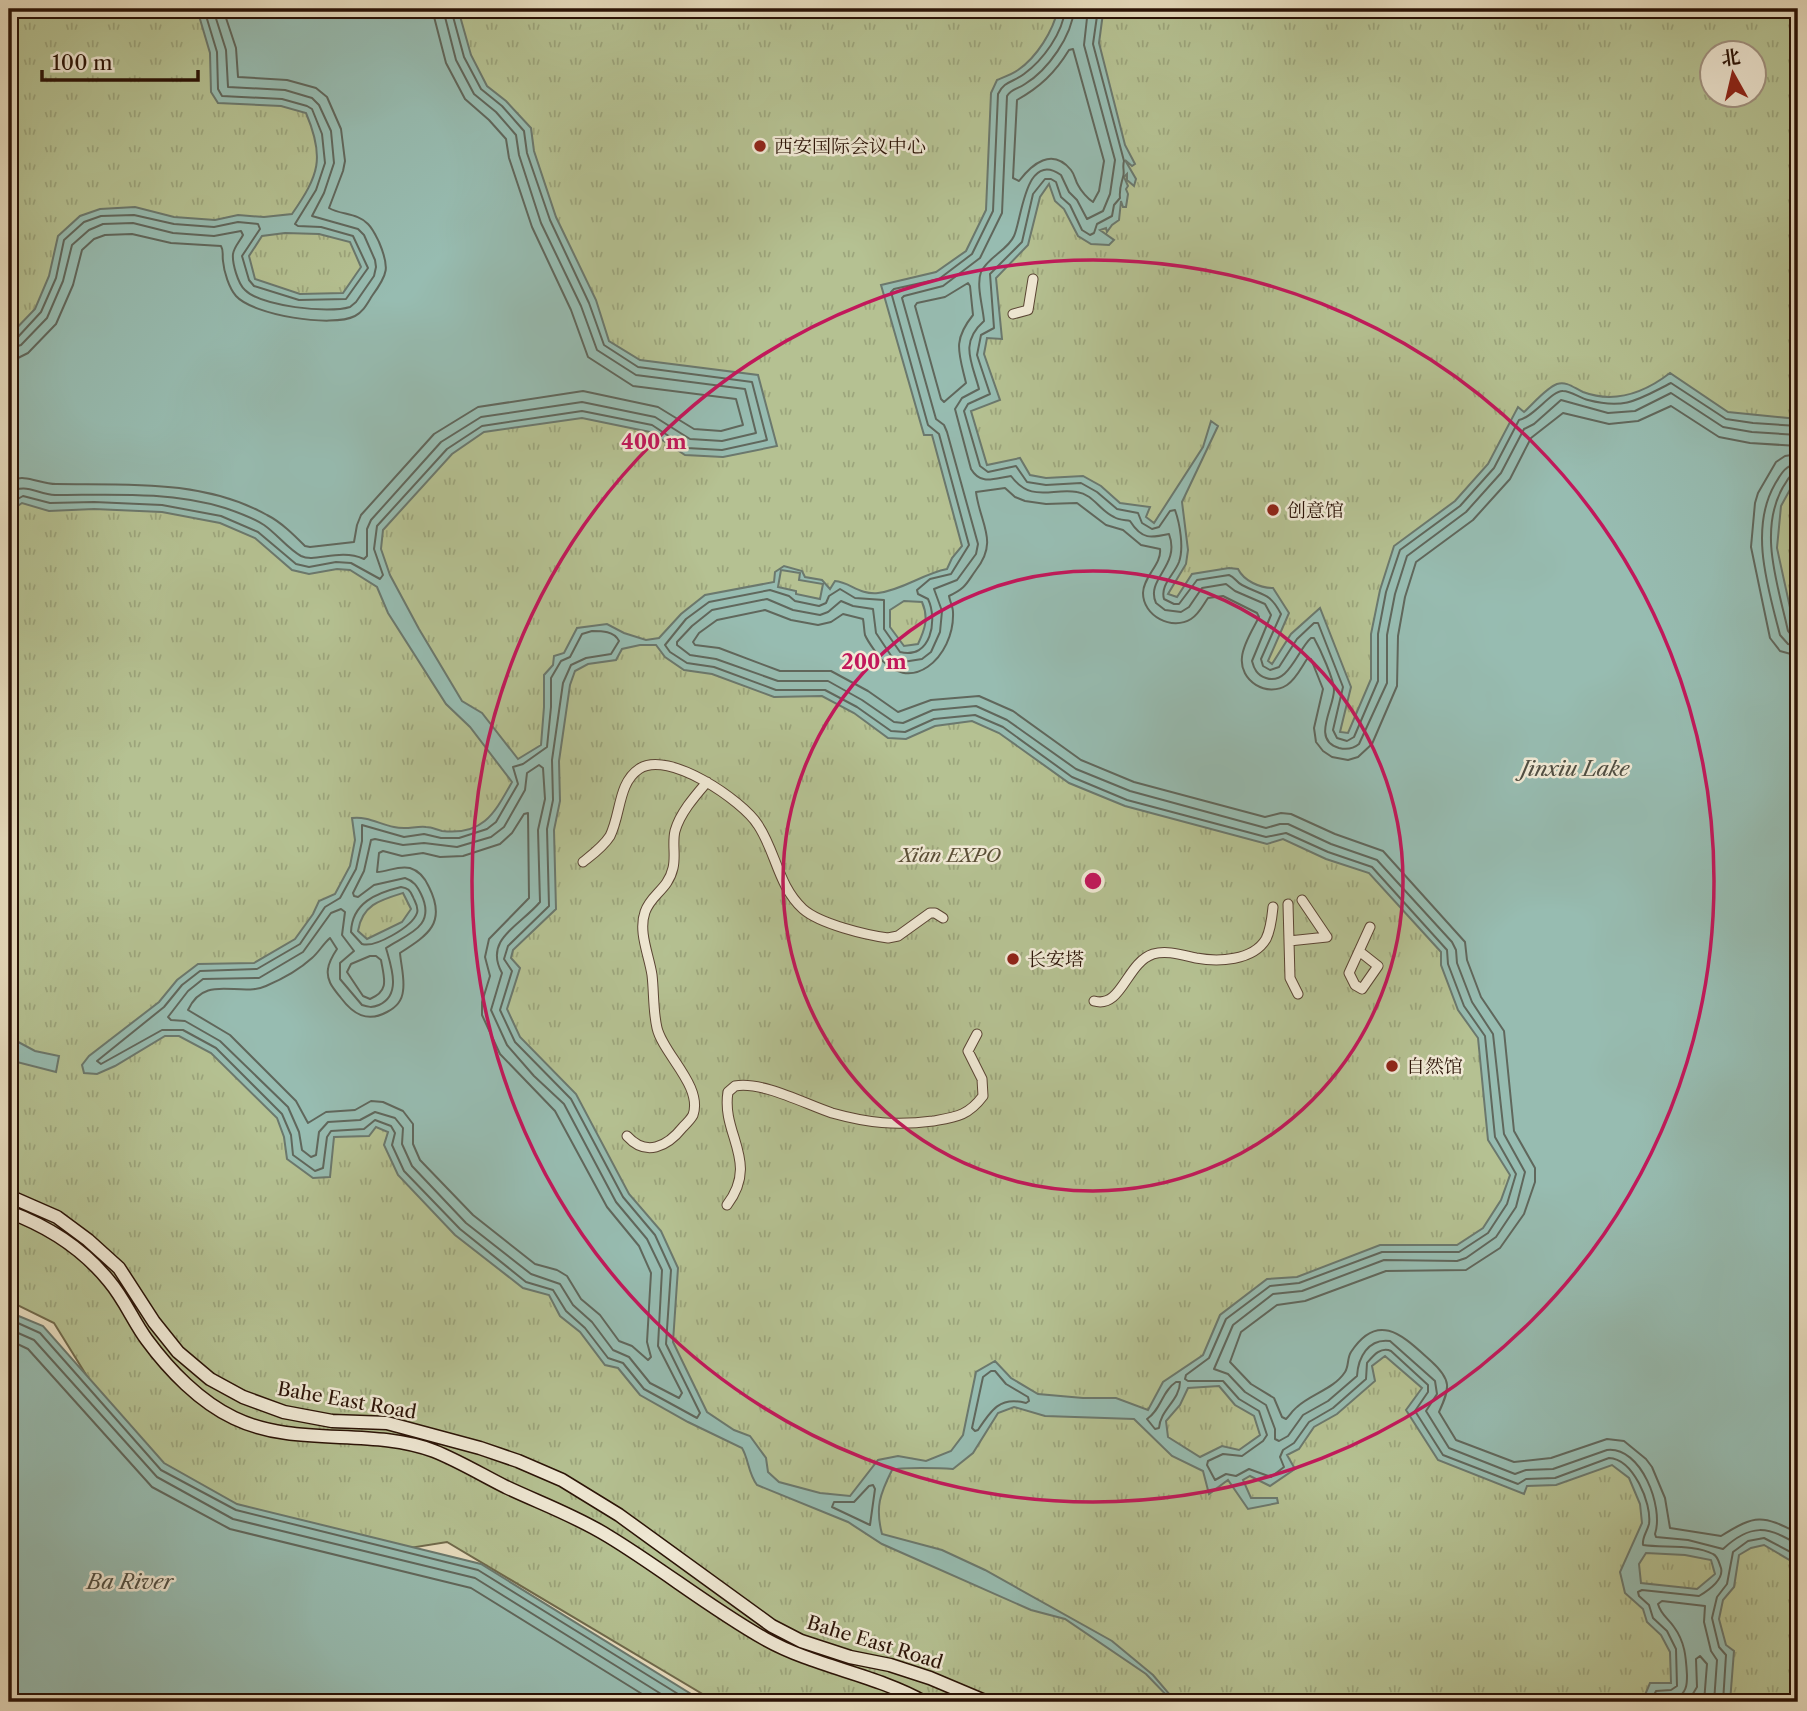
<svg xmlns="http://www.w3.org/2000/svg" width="1807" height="1711" font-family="'Libre Caslon Text','Noto Serif SC',serif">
<defs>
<pattern id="park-tufts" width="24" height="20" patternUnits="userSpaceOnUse" patternTransform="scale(1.75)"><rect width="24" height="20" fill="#b5c192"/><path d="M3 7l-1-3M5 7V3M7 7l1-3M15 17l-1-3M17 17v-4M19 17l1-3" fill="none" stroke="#9ca57c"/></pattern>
</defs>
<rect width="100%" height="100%" fill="#e8ddbf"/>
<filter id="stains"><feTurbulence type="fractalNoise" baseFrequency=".00286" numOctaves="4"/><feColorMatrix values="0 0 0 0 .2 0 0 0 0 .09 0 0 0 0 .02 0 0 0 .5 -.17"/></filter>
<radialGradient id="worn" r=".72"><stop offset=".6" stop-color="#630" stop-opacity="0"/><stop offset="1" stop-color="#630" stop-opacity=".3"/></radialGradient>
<path fill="url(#park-tufts)" stroke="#706a4c" stroke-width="2" fill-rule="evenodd" d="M9,9H1798V1702H716L447,1542L347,1558L137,1457L54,1323L9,1301ZM1713,52H1755V94H1713Z"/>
<path fill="#97bcb1" stroke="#6b786d" stroke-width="2" fill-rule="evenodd" d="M197,9H458L471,55L487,86L506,101L531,128L534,151L556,217L596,300L609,341L640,360L758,375L777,446L723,457L685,455L650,432L582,418L484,432L452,454L383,530L381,549L390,575L419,629L462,701L482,713L518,759L541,745L544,707V675L553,665L554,656L564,653L577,628L607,624L624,633L646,640L659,638L681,614L705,595L774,582L775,572L784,566L802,571L805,577L822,580L830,589L835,581C850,582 859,595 878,593C903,590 922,574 947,569L952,558L962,546L932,435H924L881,285L936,272L966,251L986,210L991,93L997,80C1004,77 1012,74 1018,70C1037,57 1053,31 1058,9H1106L1103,13L1099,43L1125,145L1135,164L1132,166L1125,160L1136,179L1134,186L1127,180V174L1124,177L1128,186L1126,189L1128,194L1126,207H1123L1121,201L1119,220L1112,225L1107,232L1106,228L1100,230L1114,240L1109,245L1091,244L1078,236L1064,209L1055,201L1049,184L1040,197L1028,245L996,278L1002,339L987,338L984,354L1000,400L971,411L987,465L1020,458L1030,475L1046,478L1083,476L1101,486L1120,503L1150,507L1146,517L1154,523L1203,447L1211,421L1218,426L1182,502L1188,550L1186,564L1168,594L1177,597L1192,574L1229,568L1238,569C1244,581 1260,588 1273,588L1289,613L1268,661L1272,664L1291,634L1320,608L1351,687L1340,732L1348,733L1371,679V634L1380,590L1394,546L1455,501L1488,464L1518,407L1524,412C1533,404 1546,388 1557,384C1567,381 1574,388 1583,392C1615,404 1644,393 1670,373L1728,412L1798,419V475L1781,506L1777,548L1798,644V1565L1764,1545L1751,1548L1739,1555L1734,1587L1723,1600L1719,1619L1726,1645L1734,1651L1730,1702H1642L1650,1683H1671L1670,1652L1661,1635L1647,1622L1643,1609L1625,1593L1620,1572L1642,1523L1640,1504L1629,1478L1612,1465L1556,1485L1527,1486L1524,1494L1438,1460L1406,1410L1422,1388L1385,1356L1372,1366L1375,1381L1337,1414L1314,1427L1299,1449L1287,1455L1295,1469L1270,1486L1250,1476L1243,1480L1251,1498H1277L1278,1503L1248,1509L1228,1480L1209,1494L1203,1471L1172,1456L1134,1419L1045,1416L1014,1407L998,1413L973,1453L953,1469C941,1468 900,1467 892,1470C880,1494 875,1507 882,1534L942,1550L985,1570L1112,1641L1153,1675L1176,1702H1173L1146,1674L1065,1619L1031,1610L882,1544L848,1522L757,1485C748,1473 749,1460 742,1448L688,1422L640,1395L618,1368L605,1365L580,1332L560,1316L549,1295L523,1288L455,1235L398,1175L384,1145L388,1132L376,1127L369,1136L334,1137L330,1177L313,1178L287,1159L284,1137L277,1118L211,1053L179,1036H165L115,1066L97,1074L84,1073L82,1065L89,1056L159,1002L177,980L198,964L254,963L295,939L313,914L319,901L335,894L350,866L355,840L352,818C367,816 379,824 394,827C406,830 415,826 426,827C432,827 437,830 442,831C484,836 495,812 512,782L470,727L446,704L388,613L377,587L350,570L337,569L309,574L292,570L255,538L220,523L162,512L94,509L49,511L22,503L9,512V336L35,309L49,276L58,236L80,216L100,209L135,207L174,217L215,220L238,215L264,217L292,214C319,175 325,158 306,113L281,106L218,103L211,92L210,53ZM285,233L319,234L350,242L361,267L343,293L300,294L255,279L249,256L262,236ZM781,570L800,573L799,580L823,584L820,599L796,594V591L778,587ZM904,601L922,602C929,618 925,629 918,644L904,646L890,627V610ZM640,645H656L665,657L684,670L712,674L774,697L822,696L854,713L888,738L906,739L935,726L972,721L999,733L1069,783L1125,806L1267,844L1283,839L1326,859L1369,873L1441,952V965L1458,1010L1478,1038L1488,1140L1510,1175L1501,1200L1483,1228L1457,1245H1380L1297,1277L1267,1279L1220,1315L1203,1355L1163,1382L1148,1410L1116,1398H1083L1038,1394L1011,1378L995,1361L976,1372L963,1435L951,1451L926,1461L898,1456L878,1460L850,1496L820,1493L779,1482L768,1472L766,1458L750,1436L734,1430L707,1412L673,1342L678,1268L661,1231L629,1194L576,1094L520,1037L507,1009L520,968L511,958L513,950L556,909L554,830L560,801L559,761L570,685L575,671L588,664L616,660L622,649ZM403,893L411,909L402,922L367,939L358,931C362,905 380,900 403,893ZM1219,1386L1235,1405L1254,1416L1260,1435L1239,1450L1222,1446L1200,1457L1168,1437L1166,1421L1180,1405L1188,1388ZM1646,1553L1685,1555L1711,1560L1715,1574L1697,1589L1641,1583L1639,1564Z
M9,1037L35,1051L59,1056L56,1072L9,1060Z
M9,1312L43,1326L164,1463L237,1504L481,1564L704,1702H9Z"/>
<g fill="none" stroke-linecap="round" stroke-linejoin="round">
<path stroke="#60675c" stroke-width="2" d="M1065,9C1063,33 1043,60 1024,74C1014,82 1004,81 998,94L993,211L972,254L939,279L894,289L891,292L928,425L939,434L969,545L951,574L930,579L917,590L918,594L928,599C938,620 931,660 900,652L884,629V600L855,598L840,589L829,596L826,603L819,606L795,601L789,596L770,590L709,602L686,619L665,645L670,652L687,663L714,667L776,690H825L857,707L891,731L905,732L934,719L975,715L1003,727L1072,777L1127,800L1266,837L1286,833L1328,852L1372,867L1447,950L1448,964L1464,1006L1485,1036L1495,1137L1516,1174L1507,1204L1488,1233L1459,1252H1382L1299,1283L1270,1286L1226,1319L1209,1358L1186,1375L1185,1379L1188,1381H1223L1239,1399L1259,1411L1267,1435L1263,1441L1242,1456L1223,1454L1208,1461L1207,1465L1215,1480L1226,1474L1236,1476L1249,1469L1271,1477L1284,1467L1280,1457L1283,1450L1294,1443L1309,1422L1333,1408L1366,1379L1367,1363C1373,1356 1381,1346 1391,1351L1428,1385V1392L1415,1411L1443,1455L1518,1484L1526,1479L1555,1478L1609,1458C1633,1459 1652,1503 1649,1524C1647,1532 1642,1537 1643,1545C1663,1548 1695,1544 1713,1554C1718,1556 1719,1563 1721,1568C1724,1580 1709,1590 1699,1596L1642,1590L1638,1592L1639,1596L1649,1605L1653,1618L1667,1631L1676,1649L1677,1686L1671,1690L1656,1691L1651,1702
M1074,9C1072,36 1048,70 1025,84C1018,89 1011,89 1007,96L1002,213L980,258L943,286L904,296L902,298L936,419L944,425L947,432L978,544L976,554L957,580L934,589L942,611L940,632L931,652L922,659L903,662L892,657L876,633L873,609L853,606L841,601L828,612L820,615L793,610L767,599L712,610L692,626L677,642V645L690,655L716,659L778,681H828L862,700L894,722L903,723L933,710L976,706L1007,720L1076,769L1130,791L1266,828L1280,824H1288L1331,844L1377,860L1452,942L1456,950L1457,963L1472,1002L1493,1034L1504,1134L1525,1172L1516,1207L1496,1237L1466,1258L1457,1261L1384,1260L1302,1291L1273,1294L1233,1325L1214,1369L1228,1374L1245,1392L1266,1405L1275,1429V1439L1279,1441L1288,1436L1303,1415L1328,1401L1357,1376C1358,1358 1368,1338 1390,1341L1435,1381L1437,1394L1426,1411L1449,1448L1515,1474L1526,1470L1553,1469L1607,1450C1641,1446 1664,1507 1655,1534L1656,1537L1688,1540L1723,1549C1750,1524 1768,1525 1798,1545
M1088,9L1084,45L1115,160L1110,194L1103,211L1087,219L1077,200L1069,192L1061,175C1025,150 1022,219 1014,236C1008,250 988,257 981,272C976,285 983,307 984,321C959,343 972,362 979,389L962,398L955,409L971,469C981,486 995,478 1011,476C1031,503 1051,488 1077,492C1093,494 1100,511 1114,517C1118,520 1125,520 1130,521C1142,540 1151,538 1169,534C1181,566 1145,579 1156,603L1165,610L1181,612L1189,607L1202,588L1226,584L1235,591L1265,604L1271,615L1252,661C1254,669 1257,675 1266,678C1288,686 1298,649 1311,638H1314C1320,649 1334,679 1334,690C1334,708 1311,740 1339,748C1347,750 1353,749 1359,744L1387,683V635L1395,594L1407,556L1466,512L1501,473L1524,429L1534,424L1561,400L1608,413L1635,411L1671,393L1723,427L1752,432L1798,435
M1098,9L1093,44L1124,161C1122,167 1125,172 1123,177C1121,185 1119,189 1120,198L1114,205L1112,216L1097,224L1094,233L1090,235L1082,230L1070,205L1061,197L1056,182L1051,179H1045L1033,194L1022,242L990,274L994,328L981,335L977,355L990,394L968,404L964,411L980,466L988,472L1016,466L1027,482L1046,485L1081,483L1097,492L1117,509L1138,513L1142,523L1152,529L1159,527L1170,511L1175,510C1180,524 1184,548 1179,562C1174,575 1160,585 1164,599L1174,604H1179L1197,580L1229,575C1235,577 1236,582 1242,585C1262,596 1269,591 1281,614L1261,659L1263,666L1270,670L1279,667L1297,639L1314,623H1318L1343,687L1333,730L1337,738L1347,741L1354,737L1378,681V634L1386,592L1400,550L1460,506L1494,468L1519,420C1534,417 1552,390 1563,391C1571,391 1580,398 1588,400C1626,410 1639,399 1671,383L1726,419L1753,423L1798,426
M1073,49L1104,161L1099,191L1093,202C1088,199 1081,191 1078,185C1075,180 1075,175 1071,170C1052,147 1032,164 1019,181L1013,178L1017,100C1040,87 1055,73 1069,50Z
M968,283L970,286L973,315C952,341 959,353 966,383L944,402L941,399L915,306L917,303L945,297Z
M9,340L17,338L41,312L56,278L64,240L84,222L101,216L134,215L174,224L214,227L238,222L258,224L260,229L242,256L249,280L254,286L299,300L346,299L368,268L353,236L321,227L298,226L295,224L316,190L325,163L322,134L312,109L307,106L282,99L222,96L218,89L217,52L204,9
M9,349L21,345L47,318L63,281L72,245L89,230L103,224L133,223L173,233L214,236L241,231L243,235C240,241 234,247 233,254C232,263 238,284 245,290C261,306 328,314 350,307L356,302L374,276L376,267L375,260L364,235L358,229L312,216L324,193L334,163L331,131L319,105L312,98L285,90L228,87L226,50L213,9
M9,359L18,358L28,353L56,324L73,285L82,250L94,239L105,235L132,234L171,243L221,246C224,251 222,255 223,261C224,272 229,288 236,296C253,315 332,328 355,316C363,312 367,304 372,296C388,274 390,268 379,242C376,236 373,229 368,224C358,213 341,215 329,208L343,171L345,161L341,129L327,97L316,88L287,80L238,77L236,48L223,9
M1798,446L1750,443L1719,437L1671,406L1638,421L1609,424L1563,413L1531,438L1510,479L1473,520L1416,562L1405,597L1398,636L1397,686L1372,744L1358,757L1348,760L1332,757L1323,751L1316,742L1314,728L1323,689L1311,659H1307C1301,668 1296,679 1287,685C1267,698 1239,681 1242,657C1243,644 1253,629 1259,617L1257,613L1223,596L1208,598C1203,605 1199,614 1191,619C1172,631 1143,616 1143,593C1143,577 1162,564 1160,549L1141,545L1123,530L1106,525L1077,503L1046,504L1025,501L1015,497L1005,488L976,492C980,524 999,541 976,570C966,584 966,588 949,596C950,602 953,607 953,612C955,657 909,699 877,654C873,648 868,642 865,635C864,630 864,624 863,619L843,614L831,622L818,625L791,620L765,610L717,620L699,633L693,642L695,645L719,648L780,671H831L868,691L898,712L931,700L979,696L1013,711L1081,760L1134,782L1265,817L1281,813L1291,814L1335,834L1383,851L1465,942L1467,960L1481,997L1504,1031L1514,1131L1535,1168V1182L1524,1214L1500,1248L1466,1270L1386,1271L1305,1301L1277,1305L1241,1332L1230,1362L1251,1384L1274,1398L1282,1417L1286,1419C1290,1415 1293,1410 1297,1407C1311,1394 1334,1389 1345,1372C1349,1366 1347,1358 1351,1352C1379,1309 1405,1338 1431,1361C1452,1380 1450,1388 1439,1412L1456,1440L1514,1462L1551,1458L1607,1439L1624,1441L1646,1459L1652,1467L1665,1498L1670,1528L1721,1536C1756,1514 1762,1515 1798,1533
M1798,454L1785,456L1776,462L1758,493L1755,503L1751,547L1770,638L1780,651L1798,656
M1798,464C1785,465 1781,474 1775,484C1749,529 1768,588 1780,635L1788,644L1798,646
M1798,473C1789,474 1788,480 1783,487C1758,531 1778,585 1788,631L1792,636L1798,637
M9,481C26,473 39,484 56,484C126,485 203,479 267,515C281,522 294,535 305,546L310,547L354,542L357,525L361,515L434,434L478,407L583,391L658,407L694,429L721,431L743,425L736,399L633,386L588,357L571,310L532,227L509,158L506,139L489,120L465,99L446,63L432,9
M9,493C25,482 37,494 55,495C111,495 169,491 225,508C237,512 253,518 264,525C277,534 288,549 301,556C315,563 339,548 364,559L367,556V529L371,520L441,442L481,417L582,402L655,417L690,439L722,441L756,433L745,389L636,375L597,350L581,306L541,223L519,155L516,135L496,112L474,94L456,60L443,9
M9,504L23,496L50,503L94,502L162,505L221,516L258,532L296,564L309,567L336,562L351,563L380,579L383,575L374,549L377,526L447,449L482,426L582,411L652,425L687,448L722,450L767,440L752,382L638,367L604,345L589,303L550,220L527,153L524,131L502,106L481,89L464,57L451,9
M592,631C602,631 614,631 619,641L611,654L586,658L571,665L563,683L552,760L553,800L547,829L549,906L508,946L504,959L512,971L500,1010L515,1042L571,1099L623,1197L655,1235L671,1270L666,1344L700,1413L697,1418L644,1389L623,1363L608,1358L585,1328L566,1311L553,1290L526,1282L460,1229L404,1171L392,1145L395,1133L391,1126L375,1120L364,1129L331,1131L327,1137L323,1168L315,1171L293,1155L291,1135L282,1114L216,1048L183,1030H162L101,1064L97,1061L164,1007L182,985L200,971L257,969L300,944L325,907L340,898L356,869L362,841V825L404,837L424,834L441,838H459L487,829L496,822L518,784L513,767L523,764L547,747L551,707V678L561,661L570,657L582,634Z
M539,765L543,768L545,799L538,830L540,902C521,925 483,939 502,973L491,1010L507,1045L534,1076L564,1104L616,1202L647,1239L662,1270L658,1346L682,1393L679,1398L650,1383L629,1357L613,1350L592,1322L573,1305L560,1284L531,1274L466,1223L412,1166L402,1144L403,1128L395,1118L375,1112L360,1120L328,1122L319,1132L316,1155L311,1157L302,1150L299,1132L288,1107L220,1041L185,1021L171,1020L168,1017L188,991L203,979L259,978L303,952L331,913L341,909L345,912L342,935L354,951L340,963V979L362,1005C368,1007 372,1008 379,1005C402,995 391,966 386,948C407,934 437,927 421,894C417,886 414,881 405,878L374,885L358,897L354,896L353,893L364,871L371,840L375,839L403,845L424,843L457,847L491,837L504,827L525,790L527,773Z
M528,813L529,898L489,939L485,957L490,976L482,1002V1015L500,1054L555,1111L607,1207L639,1246L651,1273L647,1342L651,1357L648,1360L632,1346L619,1341L600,1315L581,1299L567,1276L557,1270L535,1264L473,1215L420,1160L413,1144V1124L403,1111L383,1102L371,1101L355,1110L326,1112L308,1123L296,1101L230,1035L188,1010C205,973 239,998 266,986C280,980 300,969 312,958C319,952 323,944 330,938L337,949C333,955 329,961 328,969C326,981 334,989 341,998C353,1014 367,1023 387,1012C395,1008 402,1001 403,991C405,979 401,965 400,953C428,935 447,923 429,887C425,878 420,871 410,868C398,865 388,872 377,872L379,853L383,851L402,856L423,853L440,857L463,856L500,844L512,833L524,814Z
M401,887C408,888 410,890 413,897C415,902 419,907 417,913C412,927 375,948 362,944L351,932C352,903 376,893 401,887Z
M370,956H376L381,960C384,978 390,991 370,999L363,996L347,972L351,964Z
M9,1319L40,1333L161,1470L236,1510L478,1570L691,1702
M9,1329L34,1340L157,1477L233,1519L475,1578L674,1702
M9,1340L28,1349L152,1487L230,1529L471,1588L655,1702
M991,1371H995L1006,1384L1028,1397L1029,1401L1026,1403C1000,1396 991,1410 978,1430L975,1431L972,1428L983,1377Z
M1176,1382H1180C1180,1400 1160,1410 1159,1428L1155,1429L1147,1419C1161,1410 1162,1391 1176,1382Z
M873,1485L875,1489L870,1525L832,1507L834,1502H854L869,1486Z
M1660,1702C1666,1698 1674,1701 1680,1696C1687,1690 1687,1683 1687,1675C1686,1657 1685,1642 1674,1627C1668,1618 1661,1615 1658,1604L1662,1601L1705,1606L1704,1622L1711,1651L1717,1660L1714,1702
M1688,1702L1697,1687L1696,1659L1700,1656L1707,1664L1704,1702
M1723,1702L1726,1655L1719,1647L1712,1618L1717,1597L1727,1584L1733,1552L1748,1541L1764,1538L1798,1556"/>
<defs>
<path id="street" d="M1013,314L1028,310L1033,279
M583,862C593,854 603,847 610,836C621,814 618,783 639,769C668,749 743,801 758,825C776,852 778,886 803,909C820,924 866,935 888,938L898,936L930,913H935L943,918
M1288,904L1290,978L1298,994
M1289,941L1327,937L1302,900
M1359,951L1378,966L1362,989L1355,985L1349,973L1370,927
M1094,1001C1122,1009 1126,963 1153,954C1167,950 1182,955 1196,958C1218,962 1253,961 1266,939C1271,929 1272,917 1273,907
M627,1136C646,1157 667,1147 683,1127C686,1124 691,1119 693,1115C703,1086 663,1054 657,1028C653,1011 654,992 652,975C649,955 638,932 645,912C651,894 668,890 673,868C676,856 672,843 675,831C680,813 695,796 707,782
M727,1205C760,1161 721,1135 728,1092L735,1086C762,1081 805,1104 832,1113C868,1123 896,1126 933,1121C956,1117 968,1116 983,1096L982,1079L968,1051L977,1034"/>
<path id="secondary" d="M9,1196L57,1217L88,1240L119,1268L154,1322L178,1352L210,1379L243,1397L284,1412L332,1421L387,1423L480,1448L518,1461L562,1480L619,1515L772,1626L801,1641L850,1657L890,1665L930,1678L987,1702
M9,1212C47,1226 83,1249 109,1281C125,1300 133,1321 147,1340C169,1370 200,1402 234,1418C296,1448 370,1427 434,1451C459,1461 482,1475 506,1487C540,1503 576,1516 608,1536C661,1568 710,1608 765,1639C815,1667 874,1674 924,1702"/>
</defs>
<use href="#street" stroke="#5a4534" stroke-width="11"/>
<use href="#secondary" stroke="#2a1206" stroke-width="15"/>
<use href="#street" stroke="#f0e9d5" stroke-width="9"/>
<use href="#secondary" stroke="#f0e9d5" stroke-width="12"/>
</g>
<g fill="none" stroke="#c2185b" stroke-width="3.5">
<circle cx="1093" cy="881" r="310"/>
<circle cx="1093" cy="881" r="621"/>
</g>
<g fill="#8f2418" stroke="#f0e9d5" stroke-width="2.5">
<circle cx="760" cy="146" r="7"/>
<circle cx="1273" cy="510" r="7"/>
<circle cx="1013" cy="959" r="7"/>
<circle cx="1392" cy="1066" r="7"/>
</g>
<g text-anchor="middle" stroke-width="5" stroke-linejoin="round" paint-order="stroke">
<g font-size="19" fill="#2a1206" stroke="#f0e9d5" text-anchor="start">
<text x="774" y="153">西安国际会议中心</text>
<text x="1287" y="517">创意馆</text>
<text x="1027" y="966">长安塔</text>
<text x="1406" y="1073">自然馆</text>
</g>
<g font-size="19" font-style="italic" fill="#5b4f37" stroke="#f0e9d5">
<text x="950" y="862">Xi'an EXPO</text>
</g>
<g font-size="19" fill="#2a1206" stroke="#f0e9d5">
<text transform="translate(347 1400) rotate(10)" y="7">Bahe East Road</text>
<text transform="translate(875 1642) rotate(17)" y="7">Bahe East Road</text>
</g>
<g font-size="21" font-style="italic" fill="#504e42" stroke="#f0e9d5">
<text x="1575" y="776">Jinxiu Lake</text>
<text x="130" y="1589">Ba River</text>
</g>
</g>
<circle cx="1093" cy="881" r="10" fill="#c2185b" stroke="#f0e9d5" stroke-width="3.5"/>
<g font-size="21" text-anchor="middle" font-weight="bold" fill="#c2185b" stroke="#f0e9d5" stroke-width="5" stroke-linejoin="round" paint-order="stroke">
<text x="654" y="449">400 m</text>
<text x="874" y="669">200 m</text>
</g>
<rect width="1807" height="1711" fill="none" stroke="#e8ddbf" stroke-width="35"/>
<rect x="10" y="10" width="1786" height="1690" fill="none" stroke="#2a1206" stroke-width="3.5"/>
<rect x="18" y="18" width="1772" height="1676" fill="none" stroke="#2a1206" stroke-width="2"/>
<g transform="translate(1733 74) rotate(352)"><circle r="33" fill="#f0e9d5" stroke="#a19382" stroke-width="2"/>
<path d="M0-5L12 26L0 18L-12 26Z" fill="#8f2418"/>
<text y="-10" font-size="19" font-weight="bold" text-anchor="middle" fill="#2a1206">北</text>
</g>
<path d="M42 70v10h156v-10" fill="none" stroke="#2a1206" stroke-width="3.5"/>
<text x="52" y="70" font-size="21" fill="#2a1206" stroke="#f0e9d5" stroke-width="5" paint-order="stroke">100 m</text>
<rect width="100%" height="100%" filter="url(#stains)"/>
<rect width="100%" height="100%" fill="url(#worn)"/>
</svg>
